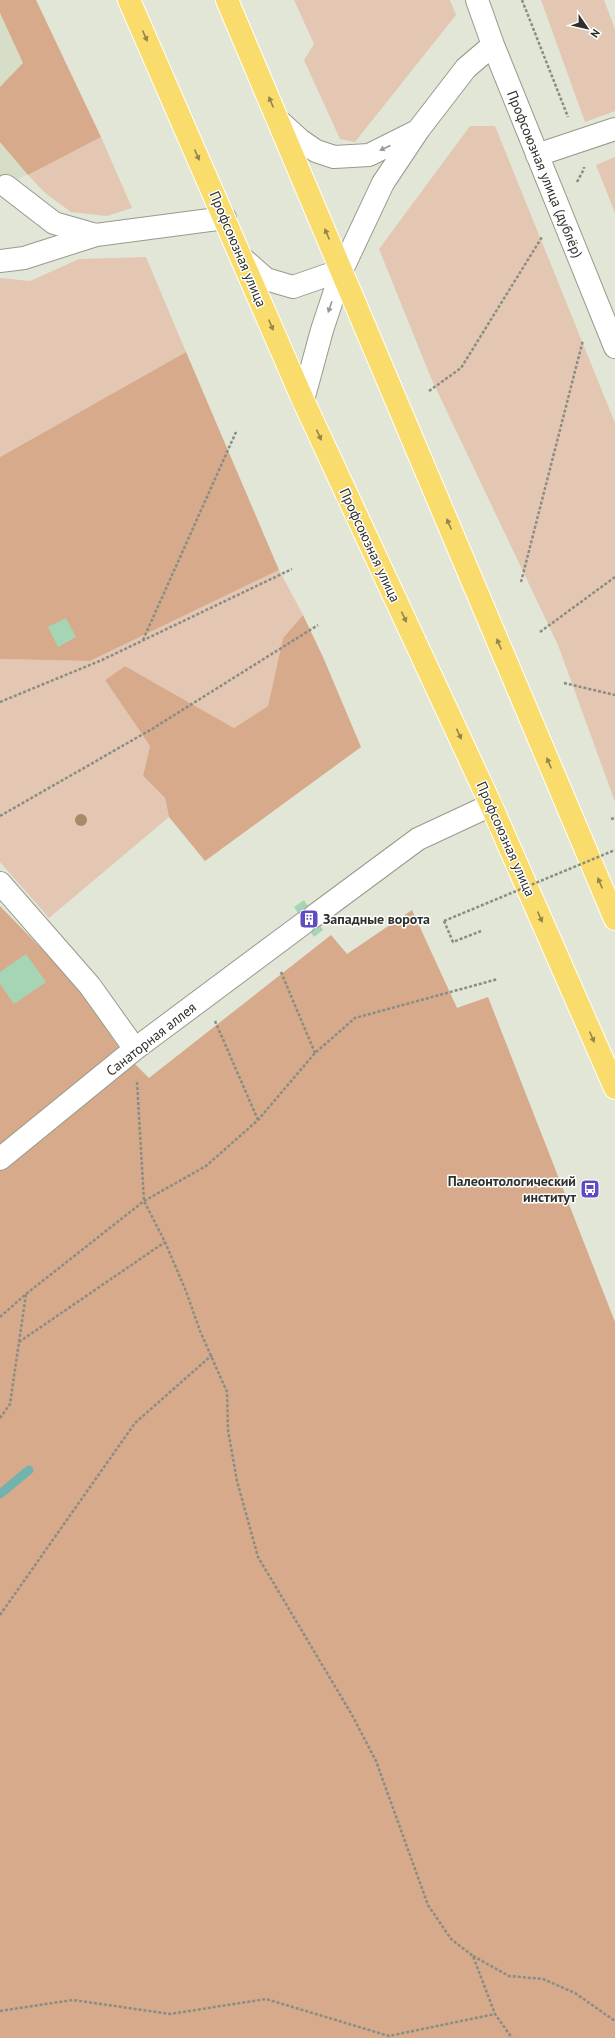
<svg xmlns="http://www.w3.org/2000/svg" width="615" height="2038" font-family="'PT Sans',sans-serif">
<rect width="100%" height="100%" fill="#e1e6d7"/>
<path fill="#d6dec7" d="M0,0H5L75,151L0,188Z"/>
<path fill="#e4c7b2" d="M294,0H450L456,15L355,142L340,139L304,60L314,44Z
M541,0H604L615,29V111L585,122Z
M470,126H495L615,423V802L558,645L431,378L379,249Z
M101,137L132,208L107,216L71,212L45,193L28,175Z
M615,157V213L596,165Z
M146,257L186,352L0,457V278L30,281L79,259Z
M279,570L303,615L283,638L268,706L234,728L125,666L105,680L150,746L143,776L165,798L169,817L49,918L0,862V659L90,661Z"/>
<path fill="#d6aa8b" d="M0,0H36L101,137L28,175L0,142V87L23,63L0,13Z
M186,352L279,570L90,661L0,659V457Z
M303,615L323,657L361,747L205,861L169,817L165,798L143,776L150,746L105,680L125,666L234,728L268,706L283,638Z
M0,906L73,981L120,1049L149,1078L331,935L347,954L412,910L457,1008L488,997L615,1322V2038H0Z"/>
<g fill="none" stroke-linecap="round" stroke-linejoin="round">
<path stroke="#73b3ad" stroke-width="9" d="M0,1494L29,1470"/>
</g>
<path fill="#a6d5b6" d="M66,618L76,637L58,647L48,627Z
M304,900L323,930L314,937L294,907Z
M26,954L46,982L14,1004L0,984V972Z"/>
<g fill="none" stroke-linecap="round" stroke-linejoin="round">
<defs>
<path id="minor" d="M477,0L493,45L615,347
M279,121L300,140L316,151L334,157L369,155L417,131
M537,155L615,129
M6,186L54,223L96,235L225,218
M242,258L266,279L293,287L342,270
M0,261L24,258L96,235
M303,400L322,330L342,270L383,183L419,129L466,68L493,45
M0,883L90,986L135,1049
M314,916L418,839L491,805
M0,1159L135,1049L304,923"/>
<path id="major" d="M129,0L303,400L491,805L615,1088
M227,0L615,919"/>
</defs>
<use href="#minor" stroke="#969b8d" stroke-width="24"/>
<use href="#major" stroke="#fff" stroke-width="24"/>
<path stroke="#8a8d83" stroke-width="2.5" stroke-dasharray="3 2" stroke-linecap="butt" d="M522,0L568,117
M577,182L584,169V167
M429,391L461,368L542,237
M521,582L583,340
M540,632L615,577
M143,640L236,432
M564,683L615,695
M0,702L102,660L292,569
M0,816L152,729L318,625
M611,819L615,818
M444,921L453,942L481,931
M281,972L315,1053
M215,1021L258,1120
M137,1082L144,1201L165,1242L186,1291L200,1331L227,1392L228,1430L237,1481L258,1557L352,1715L376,1761L428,1905L451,1939L473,1956L495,2014L512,2038
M0,1317L26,1294L144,1201L206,1166L258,1120L315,1053L355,1018L498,979
M19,1342L165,1242
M0,1418L10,1404L26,1294
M0,1615L135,1423L212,1355
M473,1956L509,1976L543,1979L575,1993L615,2021
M0,2011L73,2000L170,2014L266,1999L389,2036L495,2014"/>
<use href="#minor" stroke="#fff" stroke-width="22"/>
<use href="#major" stroke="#fadc6c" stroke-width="22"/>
<path stroke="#8a8d83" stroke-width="2.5" stroke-dasharray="3 2" stroke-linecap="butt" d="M444,921L615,850"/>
</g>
<circle fill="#a78b68" cx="81" cy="820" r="6"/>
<defs><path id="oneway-solid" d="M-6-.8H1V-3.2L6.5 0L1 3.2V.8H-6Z"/></defs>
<g fill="#94864b">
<use href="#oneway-solid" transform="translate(145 36) rotate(66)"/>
<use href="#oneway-solid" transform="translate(271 102) rotate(-113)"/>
<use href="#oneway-solid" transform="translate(197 155) rotate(66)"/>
<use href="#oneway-solid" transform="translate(327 234) rotate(-113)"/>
<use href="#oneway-solid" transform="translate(271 325) rotate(67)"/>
<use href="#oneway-solid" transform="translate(319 435) rotate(65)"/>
<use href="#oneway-solid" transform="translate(449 524) rotate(-113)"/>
<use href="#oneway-solid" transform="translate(404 617) rotate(65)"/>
<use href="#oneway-solid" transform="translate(499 644) rotate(-113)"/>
<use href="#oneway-solid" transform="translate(459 734) rotate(65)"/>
<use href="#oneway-solid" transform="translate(549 763) rotate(-113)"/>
<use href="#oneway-solid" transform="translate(600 883) rotate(-113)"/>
<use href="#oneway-solid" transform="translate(540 917) rotate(66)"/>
<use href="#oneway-solid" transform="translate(592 1037) rotate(66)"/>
</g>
<g fill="#969894">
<use href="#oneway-solid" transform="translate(385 148) rotate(155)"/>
<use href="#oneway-solid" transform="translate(330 307) rotate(109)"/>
</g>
<defs>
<symbol id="building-square" viewBox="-11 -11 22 22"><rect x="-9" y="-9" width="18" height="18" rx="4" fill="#614bc3" stroke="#fff"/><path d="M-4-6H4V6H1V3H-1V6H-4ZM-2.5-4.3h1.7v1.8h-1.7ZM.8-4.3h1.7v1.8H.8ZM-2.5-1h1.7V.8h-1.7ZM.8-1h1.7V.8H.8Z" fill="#fff"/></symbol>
<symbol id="bus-square" viewBox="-11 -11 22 22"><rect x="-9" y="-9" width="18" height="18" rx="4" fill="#614bc3" stroke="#fff"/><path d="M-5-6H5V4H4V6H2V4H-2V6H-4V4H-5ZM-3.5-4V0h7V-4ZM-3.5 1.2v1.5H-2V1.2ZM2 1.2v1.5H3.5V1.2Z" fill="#fff"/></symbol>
</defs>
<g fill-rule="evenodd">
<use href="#building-square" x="298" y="908" width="22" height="22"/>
<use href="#bus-square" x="579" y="1178" width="22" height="22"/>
</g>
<g text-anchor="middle" stroke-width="3" stroke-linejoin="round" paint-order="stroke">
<g font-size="14" fill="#2e302a" stroke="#fff">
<text transform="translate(545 174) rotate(68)" y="5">Профсоюзная улица (дублёр)</text>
<text transform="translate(238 249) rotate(67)" y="5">Профсоюзная улица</text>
<text transform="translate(370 545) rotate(65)" y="5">Профсоюзная улица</text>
<text transform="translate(506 839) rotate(66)" y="5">Профсоюзная улица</text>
<text transform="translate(151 1039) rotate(-38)" y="5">Санаторная аллея</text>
</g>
<g font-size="14" font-weight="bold" fill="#2e302a" stroke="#fff" text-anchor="start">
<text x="323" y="924">Западные ворота</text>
<text x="576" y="1186" text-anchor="end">Палеонтологический<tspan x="576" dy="16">институт</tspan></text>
</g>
</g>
<g transform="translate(587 28) rotate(124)" stroke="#ffffff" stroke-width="3" paint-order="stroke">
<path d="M0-3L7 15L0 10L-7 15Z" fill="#2e302a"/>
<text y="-6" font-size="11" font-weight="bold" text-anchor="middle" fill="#2e302a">N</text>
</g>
</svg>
